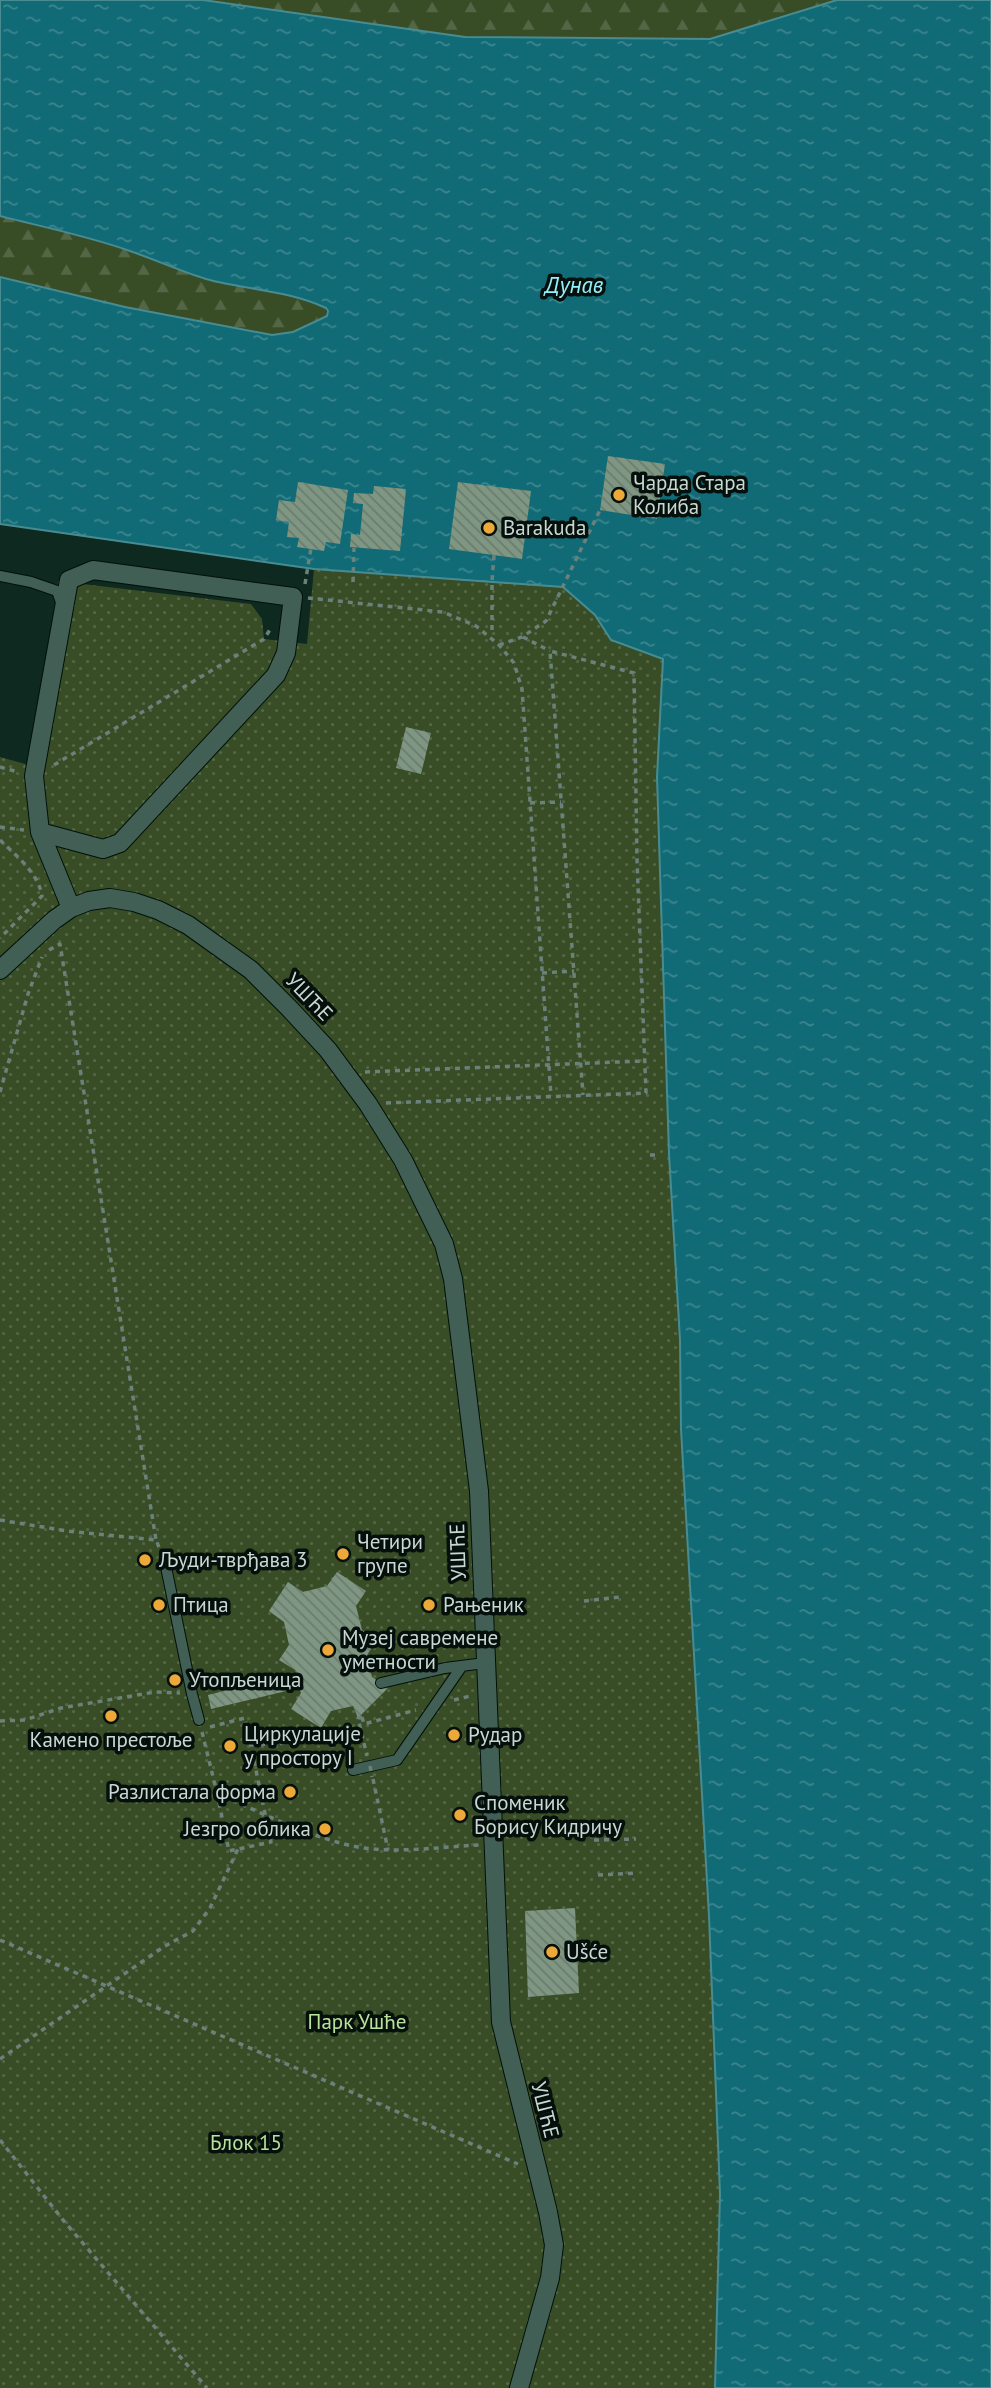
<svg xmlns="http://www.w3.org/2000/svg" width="991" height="2388" font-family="'PT Sans',sans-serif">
<defs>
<pattern id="forest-firs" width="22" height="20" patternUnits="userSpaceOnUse" patternTransform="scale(1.75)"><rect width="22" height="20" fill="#384d26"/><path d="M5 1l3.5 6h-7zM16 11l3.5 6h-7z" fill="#536645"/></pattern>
<pattern id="park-dots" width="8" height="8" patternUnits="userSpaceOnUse" patternTransform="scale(1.75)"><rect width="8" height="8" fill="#384d26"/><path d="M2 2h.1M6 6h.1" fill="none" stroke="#536645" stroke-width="1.8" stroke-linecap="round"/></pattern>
<pattern id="water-ripples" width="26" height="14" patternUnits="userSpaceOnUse" patternTransform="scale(1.75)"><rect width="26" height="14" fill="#116b76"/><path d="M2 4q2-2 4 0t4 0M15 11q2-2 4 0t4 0" fill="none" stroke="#3d868f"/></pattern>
<pattern id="building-back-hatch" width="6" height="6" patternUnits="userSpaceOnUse" patternTransform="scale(1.75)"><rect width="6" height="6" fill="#7f9683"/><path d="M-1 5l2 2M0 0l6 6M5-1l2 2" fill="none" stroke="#6b7c6f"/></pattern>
</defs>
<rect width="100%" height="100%" fill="#0d2920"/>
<path fill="url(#forest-firs)" d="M203,0H837L710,39L465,37Z
M0,216C43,227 88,236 130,251C156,260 180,271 206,279C246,290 287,290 326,308L327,315L292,332L272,335L125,307L0,277Z"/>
<path fill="url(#park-dots)" d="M314,569L563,587L595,615L611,640L663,659L657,777L669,1154L680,1340L681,1429L709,1916L720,2194L715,2388H0V757L36,767L58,581L251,604L262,619L264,639L307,644Z"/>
<path fill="url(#water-ripples)" stroke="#488c92" stroke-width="2" d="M0,0H203L465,37L710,39L837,0H991V2388H715L720,2194L709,1916L681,1429L680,1340L669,1154L657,777L663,659L611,640L595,615L563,587L314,569L0,524V277L125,307L272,335L293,332L327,316L328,311L326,308C287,290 246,290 206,279C180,271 156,260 130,251C88,236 43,227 0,216Z"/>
<path fill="url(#building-back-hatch)" d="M608,456L665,464L657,519L600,510Z
M298,482L348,490L340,544L326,542L324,551L297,547L299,538L287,537L289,522L276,520L279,500L295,502Z
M458,482L531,491L522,559L449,549Z
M374,486L406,489L400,551L350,547L351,534L360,535L363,504L353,503L354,493L373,494Z
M406,727L431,733L421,774L396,768Z
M337,1572L366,1591L356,1606L362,1630L377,1640L367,1655L372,1677L388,1688L358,1718L353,1706L331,1711L321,1728L291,1709L301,1693L299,1688L211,1709L208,1695L296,1673L295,1670L279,1660L289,1645L284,1622L269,1611L288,1582L303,1592L327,1586Z
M575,1908L579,1993L528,1997L525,1911Z"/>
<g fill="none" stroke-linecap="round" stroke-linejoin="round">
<defs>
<path id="lane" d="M0,576L31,582L57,591L62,605
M165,1562L192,1694L199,1720
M381,1683L445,1668L485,1663
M353,1770L397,1760L462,1666"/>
<path id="street" d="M40,832L103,849L120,843L276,675L286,653L293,597L93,570L69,580L34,776L40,832L71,908
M0,970L54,920L71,908L89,901L110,898L134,902L158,910L188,925L251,970L289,1008L328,1050L368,1104L403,1160L444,1244L453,1279L479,1491L501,2022L548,2212L554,2245L550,2278L519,2388"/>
</defs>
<use href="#lane" stroke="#00110a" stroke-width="12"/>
<use href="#street" stroke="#00110a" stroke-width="20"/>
<path stroke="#6b817a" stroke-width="3.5" stroke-dasharray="5 5" stroke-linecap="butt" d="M353,582L354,548
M305,584L311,548
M308,598L443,612L476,626L499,645L514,663L522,689L551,1096
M492,630V581L494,555
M523,637L550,651
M499,645L522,637L546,621L600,510
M54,765L264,639L271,628
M0,767L18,772
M530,803L561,802
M0,827L24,830
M0,840C16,856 38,872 42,896L0,938
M49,950L60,944L156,1540
M542,973L574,971
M365,1072L643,1061
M0,1092L28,994L42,957
M386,1103L646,1093L637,860L634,673L550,651L583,1095
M650,1155H659
M0,1520L67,1531L156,1540L161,1552
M584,1601L620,1597
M454,1700L470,1696
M362,1717L364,1724L416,1710
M362,1717L358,1718L367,1756
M0,1721L25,1720L61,1708L155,1692L180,1693
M210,1727L245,1718L271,1842L229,1851L217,1793
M202,1732L217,1793C259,1812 303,1834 348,1845C390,1855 437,1847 479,1845
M250,1745L293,1743L350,1730L352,1738L362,1735
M373,1779L388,1850
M594,1840L636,1839
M598,1875L638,1873
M0,1940L518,2164
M0,2059L165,1946L193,1931L210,1908L238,1849
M0,2140L63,2220L207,2388"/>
<use href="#lane" stroke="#425f55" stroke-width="10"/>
<use href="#street" stroke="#425f55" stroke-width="18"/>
<path stroke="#6b817a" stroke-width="3.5" stroke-dasharray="5 5" stroke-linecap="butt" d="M370,1766L372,1777"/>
</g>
<g fill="#eca93a" stroke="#050f0b" stroke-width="2.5">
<circle cx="619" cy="495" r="7"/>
<circle cx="489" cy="528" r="7"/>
<circle cx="343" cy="1554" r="7"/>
<circle cx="145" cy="1560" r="7"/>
<circle cx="159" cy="1605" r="7"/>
<circle cx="429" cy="1605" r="7"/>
<circle cx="328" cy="1650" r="7"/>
<circle cx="175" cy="1680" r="7"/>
<circle cx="111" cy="1716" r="7"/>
<circle cx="454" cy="1735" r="7"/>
<circle cx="230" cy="1746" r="7"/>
<circle cx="290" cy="1792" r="7"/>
<circle cx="460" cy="1815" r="7"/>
<circle cx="325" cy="1829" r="7"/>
<circle cx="552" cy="1952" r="7"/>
</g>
<g text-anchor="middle" stroke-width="7" stroke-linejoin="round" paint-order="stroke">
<g font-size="21" fill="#c8d8d2" stroke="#050f0b" text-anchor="start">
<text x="633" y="490">Чарда Стара<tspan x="633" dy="24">Колиба</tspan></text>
<text x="503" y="535">Barakuda</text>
<text x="357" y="1549">Четири<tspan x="357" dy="24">групе</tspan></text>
<text x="159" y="1567">Људи-тврђава 3</text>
<text x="173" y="1612">Птица</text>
<text x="443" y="1612">Рањеник</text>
<text x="342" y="1645">Музеј савремене<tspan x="342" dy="24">уметности</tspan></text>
<text x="189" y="1687">Утопљеница</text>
<text x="244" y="1741">Циркулације<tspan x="244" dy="24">у простору I</tspan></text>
<text x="468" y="1742">Рудар</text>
<text x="111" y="1747" text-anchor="middle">Камено престоље</text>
<text x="276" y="1799" text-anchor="end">Разлистала форма</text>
<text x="474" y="1810">Споменик<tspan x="474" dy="24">Борису Кидричу</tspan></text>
<text x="311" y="1836" text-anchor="end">Језгро облика</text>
<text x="566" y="1959">Ušće</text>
</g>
<g font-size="21" fill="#c8d8d2" stroke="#050f0b">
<text transform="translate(309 997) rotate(46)" y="7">УШЋЕ</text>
<text transform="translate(458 1552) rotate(-92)" y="7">УШЋЕ</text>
<text transform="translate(545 2110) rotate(76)" y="7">УШЋЕ</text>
</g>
<g font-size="21" fill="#b9e398" stroke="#050f0b">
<text x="357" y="2029">Парк Ушће</text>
<text x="246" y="2150">Блок 15</text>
</g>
<g font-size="23" font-style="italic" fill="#96effc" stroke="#050f0b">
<text x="574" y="293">Дунав</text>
</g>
</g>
</svg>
